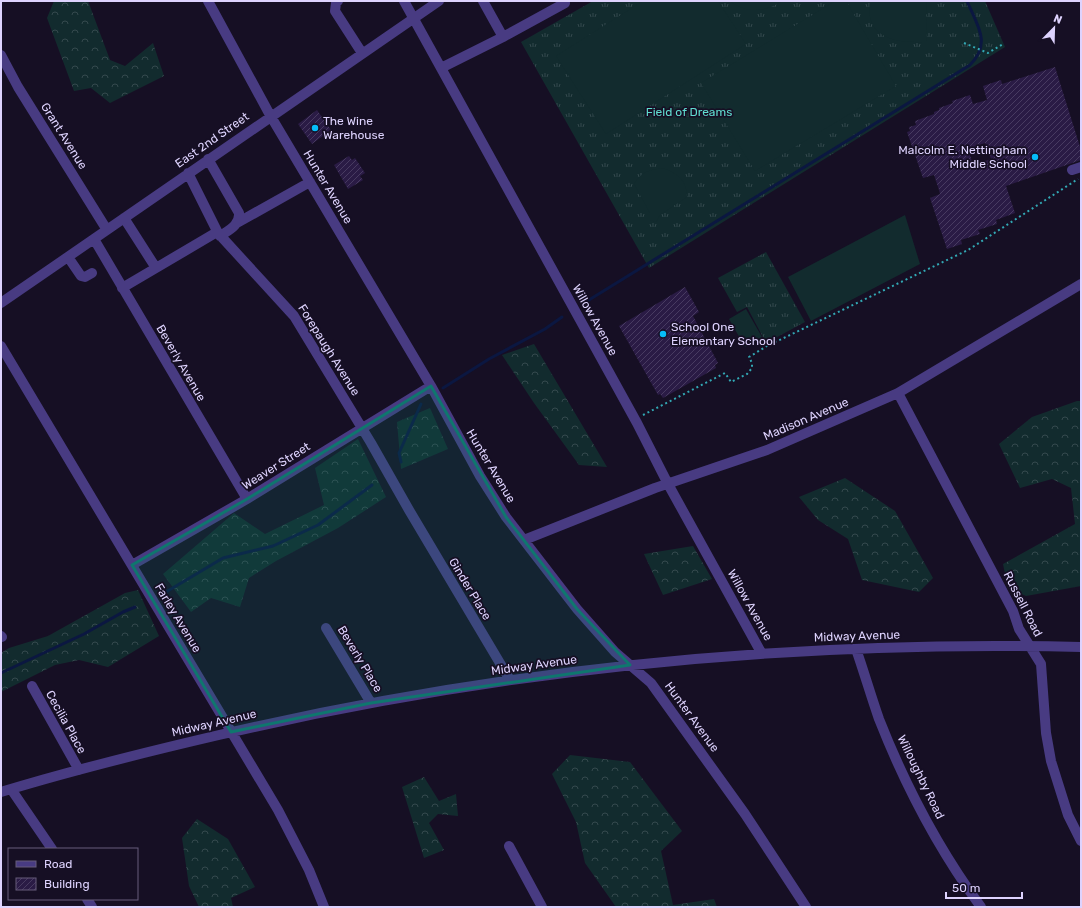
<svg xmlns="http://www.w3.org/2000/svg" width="1082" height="908" font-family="Rubik,sans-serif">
<defs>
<pattern id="grass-tufts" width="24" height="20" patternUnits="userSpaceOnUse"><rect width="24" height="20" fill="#122b2e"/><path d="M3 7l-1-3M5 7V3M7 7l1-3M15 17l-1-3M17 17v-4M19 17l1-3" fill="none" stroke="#34494d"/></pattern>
<pattern id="forest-crowns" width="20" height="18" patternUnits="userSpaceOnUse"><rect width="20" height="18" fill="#122b2e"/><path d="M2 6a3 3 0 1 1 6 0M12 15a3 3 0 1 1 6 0" fill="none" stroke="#34494d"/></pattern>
<pattern id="building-hatch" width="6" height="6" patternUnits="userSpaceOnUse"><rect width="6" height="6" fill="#2a1b45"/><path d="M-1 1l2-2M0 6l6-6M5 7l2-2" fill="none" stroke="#483b61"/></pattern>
</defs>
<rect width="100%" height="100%" fill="#160f24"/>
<path fill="url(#grass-tufts)" d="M593,1H985L1005,47L649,268L521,42Z
M766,252L805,322L766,343L747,307L737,312L718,278Z"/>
<path fill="url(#forest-crowns)" d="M54,1H88L110,60L125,66L153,43L164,76L110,103L91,88L74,91L47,18Z
M534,344L607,467L579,465L534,403L502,355Z
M1077,401H1081V586L1026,596L1008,588L1003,564L1075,524L1071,488L1052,479L1020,488L999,444L1032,417Z
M430,408L448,449L401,469L397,422Z
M358,439L386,497L338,528L276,561L249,578L240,607L211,598L191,612L163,574L234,513L265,534L324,505L315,468Z
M845,478L895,511L933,578L919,592L862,580L848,539L818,520L799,497Z
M693,546L712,579L663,595L644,554Z
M138,590L159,636L108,667L79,660L55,665L1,692V653L9,648L48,636L125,593Z
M570,755L630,762L682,831L661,851L673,905L714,899L717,907H616L585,863L576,822L552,774Z
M424,777L439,801L456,794L458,816L438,814L429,823L444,850L424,858L402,787Z
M197,819L228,839L255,887L231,898L233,907H199L189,886L182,838Z"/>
<path fill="#122b2e" d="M643,1H718L746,44L606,134L556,56Z
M730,1H782C766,12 746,14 730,1Z
M835,1H846L896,86L755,171L701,83Z
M870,1H926L927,42C898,43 864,40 870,1Z
M665,169C679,174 687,182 687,197L660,215L656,222L650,220V213L634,184C641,172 652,168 665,169Z
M905,215L920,264L811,321L788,277Z
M746,309L762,337L745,347L729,319Z"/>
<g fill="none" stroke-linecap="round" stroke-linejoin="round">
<path stroke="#0b1741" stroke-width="3" d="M584,303L970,65C992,43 977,25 967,1
M443,388L489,359L545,329L562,317
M401,462L399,453L421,404
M166,592L223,558L273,546L318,525L372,485
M1,673L84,634L123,612L135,607"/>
</g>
<path fill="url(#building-hatch)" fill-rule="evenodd" d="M1055,67L1081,150V160L1006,186L1015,213L996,220L997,224L978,230L980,234L961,240L962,244L947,249L930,198L940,194L939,190L934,175L923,178L907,132L910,131L909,127L916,125L915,121L934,114V112L939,110V108L953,103L952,101L970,95L973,104L987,100L983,86L1001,80L1002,84ZM985,143L991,159L973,165L968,149Z
M317,110L331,130L312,144L298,124Z
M349,156L352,160L355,158L365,173L360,176L363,180L348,189L334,165Z
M685,287L699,312L693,316L718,363L715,365L716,368L663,398L660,394L658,395L619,326Z"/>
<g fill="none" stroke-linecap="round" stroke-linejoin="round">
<path stroke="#32a8b4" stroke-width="2" stroke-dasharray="2 3" stroke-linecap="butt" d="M964,43L988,53L1003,44
M643,415L725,373L731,382L747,374L752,368V363L749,357L767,346L968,250L1078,179"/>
<path stroke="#483b82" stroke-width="10" d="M208,1L270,115L431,386L480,476L506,517L577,609L615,652L651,683L745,814L806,907
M338,1L336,3L335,11L362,53
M404,1L637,423L668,484L762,654
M503,37L565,3L564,1
M1,55L18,87L107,230
M441,68L503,37L483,1
M208,159L239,213C240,225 229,230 220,236
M1072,170L1081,167
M188,173L218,233L294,316L371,443L409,510L510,680
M124,218L156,268L217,232
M237,223L310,182
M94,239L247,499
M68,257L81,276L85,277L92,273
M122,288L156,268
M1,303L439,1
M1,346L278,810L309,870L324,907
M898,393L1013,611L1019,629L1041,664L1046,733L1051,761L1068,815L1081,841
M524,540L655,488L767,450L898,393L1081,284
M132,565L247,499L431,386
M326,628L371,703
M1,636L2,637
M856,649C864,672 871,696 879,719C905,785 939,850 981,907
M32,686L79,770
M11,789L52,849
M1,792C73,770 146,752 219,735C501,669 792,640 1081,647
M509,846L542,907
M87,899L92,907"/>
</g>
<path fill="#0f766e" fill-opacity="0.2" stroke="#0f766e" stroke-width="3" stroke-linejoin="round" d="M431,386L506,517L577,609L630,665L371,703L231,732L132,565L247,499Z"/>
<g fill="#06bcf8" stroke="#160f24" stroke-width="1.5">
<circle cx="315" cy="128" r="4"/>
<circle cx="1035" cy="157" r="4"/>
<circle cx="663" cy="334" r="4"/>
</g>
<g text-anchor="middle" stroke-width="3.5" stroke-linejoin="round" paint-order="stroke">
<g font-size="12" fill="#60ddd0" stroke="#160f24">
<text x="689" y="116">Field of Dreams</text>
</g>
<g font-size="12" fill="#ded3fe" stroke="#160f24" text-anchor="start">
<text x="323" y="125">The Wine<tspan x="323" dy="14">Warehouse</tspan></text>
<text x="1027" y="154" text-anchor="end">Malcolm E. Nettingham<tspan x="1027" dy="14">Middle School</tspan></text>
<text x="671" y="331">School One<tspan x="671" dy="14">Elementary School</tspan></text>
</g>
<g font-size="12" fill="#ded3fe" stroke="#160f24">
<text transform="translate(64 136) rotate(58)" y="4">Grant Avenue</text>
<text transform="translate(212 140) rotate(-35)" y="4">East 2nd Street</text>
<text transform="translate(328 187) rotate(59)" y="4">Hunter Avenue</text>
<text transform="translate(595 320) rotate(61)" y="4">Willow Avenue</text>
<text transform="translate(329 350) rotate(58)" y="4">Forepaugh Avenue</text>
<text transform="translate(181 363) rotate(60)" y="4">Beverly Avenue</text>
<text transform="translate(806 419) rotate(-23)" y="4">Madison Avenue</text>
<text transform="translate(276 466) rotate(-32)" y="4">Weaver Street</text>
<text transform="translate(491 466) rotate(59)" y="4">Hunter Avenue</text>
<text transform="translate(470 589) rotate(59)" y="4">Ginder Place</text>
<text transform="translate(1023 604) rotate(63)" y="4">Russell Road</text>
<text transform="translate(750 605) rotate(61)" y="4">Willow Avenue</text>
<text transform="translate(178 618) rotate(59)" y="4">Farley Avenue</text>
<text transform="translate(857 636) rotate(-2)" y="4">Midway Avenue</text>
<text transform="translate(360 659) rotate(59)" y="4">Beverly Place</text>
<text transform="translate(534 665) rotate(-8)" y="4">Midway Avenue</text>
<text transform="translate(692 717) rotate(54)" y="4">Hunter Avenue</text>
<text transform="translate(66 722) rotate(61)" y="4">Cecilia Place</text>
<text transform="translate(214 723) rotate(-13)" y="4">Midway Avenue</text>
<text transform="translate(921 777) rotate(64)" y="4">Willoughby Road</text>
</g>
</g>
<rect width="1082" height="908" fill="none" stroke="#ded3fe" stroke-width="4"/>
<rect x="8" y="848" width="130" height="52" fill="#160f24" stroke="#665d7b"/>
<rect x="16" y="861" width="20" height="6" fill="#483b82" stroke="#665d7b"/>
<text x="44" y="868" font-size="12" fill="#ded3fe">Road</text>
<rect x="16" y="878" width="20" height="12" fill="url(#building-hatch)" stroke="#665d7b"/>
<text x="44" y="888" font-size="12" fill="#ded3fe">Building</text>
<g transform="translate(1054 28) rotate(23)" stroke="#160f24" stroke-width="3" paint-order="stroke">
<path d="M0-3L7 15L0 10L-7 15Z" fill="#ded3fe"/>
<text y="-6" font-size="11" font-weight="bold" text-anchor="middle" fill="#ded3fe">N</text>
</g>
<path d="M946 892v6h76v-6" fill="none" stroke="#ded3fe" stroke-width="2"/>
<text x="952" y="892" font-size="12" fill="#ded3fe" stroke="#160f24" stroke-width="3" paint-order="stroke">50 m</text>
</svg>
